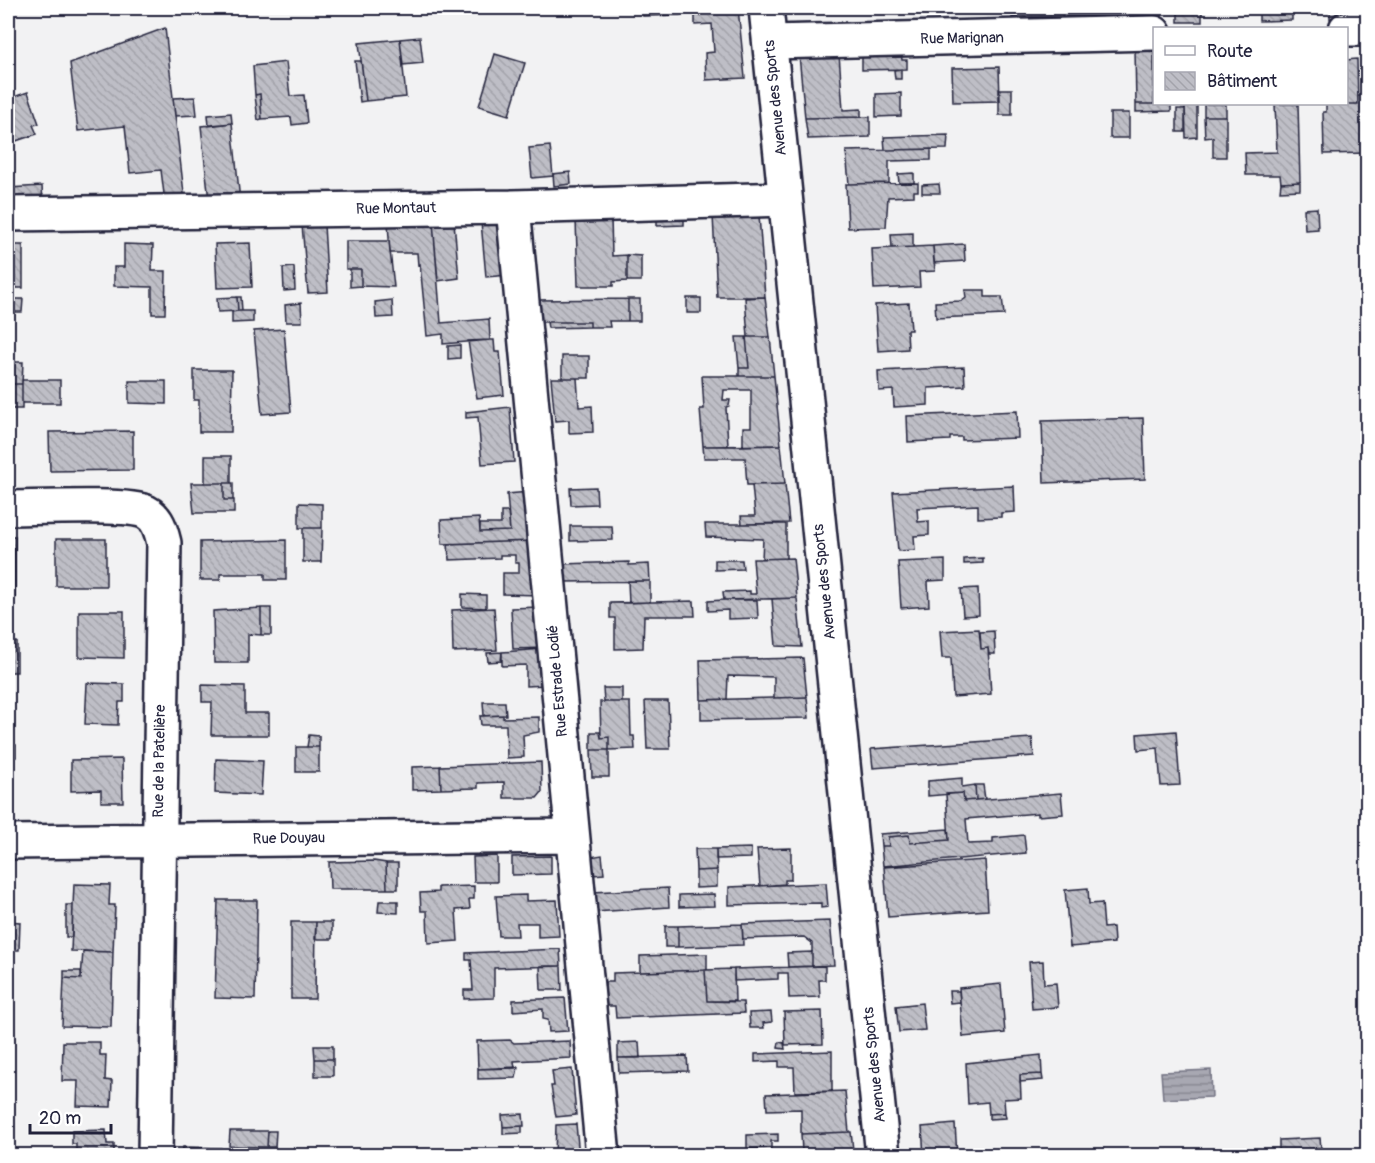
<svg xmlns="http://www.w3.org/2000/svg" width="1375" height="1163" font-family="Pangolin,sans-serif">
<defs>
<pattern id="water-rules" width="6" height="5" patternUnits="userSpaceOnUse" patternTransform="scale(1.5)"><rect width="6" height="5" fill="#a8a8b2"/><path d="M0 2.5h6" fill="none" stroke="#888892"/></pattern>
<pattern id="building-back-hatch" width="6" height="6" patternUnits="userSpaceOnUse" patternTransform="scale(1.5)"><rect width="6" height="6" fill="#bebec6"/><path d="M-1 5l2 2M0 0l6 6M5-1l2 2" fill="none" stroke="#a3a3ab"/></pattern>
</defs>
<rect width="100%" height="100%" fill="#f2f2f3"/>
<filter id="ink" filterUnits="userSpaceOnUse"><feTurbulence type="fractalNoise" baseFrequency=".0167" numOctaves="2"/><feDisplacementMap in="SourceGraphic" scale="12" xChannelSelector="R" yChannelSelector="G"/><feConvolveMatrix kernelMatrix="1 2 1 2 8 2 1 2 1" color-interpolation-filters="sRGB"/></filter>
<g filter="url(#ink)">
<path fill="url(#water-rules)" stroke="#727282" stroke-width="1.5" d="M1211,1070L1212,1097L1163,1099L1161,1072Z"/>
<path fill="url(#building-back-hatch)" stroke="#22223b" stroke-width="1.5" d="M643,8H680V15L643,16Z
M707,8H714V10L738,8L745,78L706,80L705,53L714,52L712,24L695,25V11H708Z
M839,8H901V10L839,12Z
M963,8H1012V10L963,11Z
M1012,8H1062V16L1012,17Z
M1062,8H1110V16H1062Z
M1138,8H1162V23H1139Z
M1178,8H1202V22H1178Z
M1259,8H1292V20L1259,21Z
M1330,8H1355V18L1330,19Z
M165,28L185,202H165L161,170L130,173L125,126L78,131L70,63Z
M420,37L423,63L403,65L400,39Z
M400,39L406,97L366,101L359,43Z
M1135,48H1154V104H1171H1136Z
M901,53L902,60H907V69L862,70V54Z
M495,54L525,63L509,115L479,106Z
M839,54L843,110L861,109V117L805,118L799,55Z
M1357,59L1358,104H1326H1346V60Z
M355,61H361L366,101L360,102Z
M286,62L290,96L304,95L307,123L292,125L291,117L262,119L260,94L255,95L253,66Z
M999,67L1000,101L953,102L952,68Z
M901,69V79H895L894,70Z
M999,89H1012V115H999Z
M28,92L39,124L33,125L37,134L13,142L10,134H8V99Z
M901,93V116L876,117V94Z
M260,94L262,119L258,120L255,95Z
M1358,96H1368V122H1363L1368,153L1324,154L1323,112H1326V104H1358Z
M195,97L197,115L175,116L173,98Z
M1136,104H1171V111L1136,112Z
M1185,104H1197V137L1186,138Z
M1204,104H1226V116H1204Z
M1275,104H1298L1300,182L1281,183L1280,175H1246L1245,153L1277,152Z
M1177,109H1185V132H1177Z
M231,113L232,123L209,126L208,115Z
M1110,113H1129V138H1110Z
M1204,116H1226V157H1213V137L1205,138Z
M870,117V137L808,139L805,118Z
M232,123L240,201H209L201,126Z
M948,135L947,149L885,150L884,137Z
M550,146L553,176L532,178L529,148Z
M931,149V160L889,161V183L849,184L846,151Z
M570,172L571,184L554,186L553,174Z
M914,173V183H899L898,174Z
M1300,182V190L1280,191L1281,183Z
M918,183V191H914V196L888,197L886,227L848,228L846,184Z
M939,184L940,193H922V185Z
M42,186L43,204L8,202V188Z
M1317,208L1318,229L1305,230L1304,209Z
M684,215V225L657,226V216Z
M713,215H759L765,297H717Z
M611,218L612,256L627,255V281L613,282V286H578L576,219Z
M504,221L509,275L486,277L481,222Z
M433,222L441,323L489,319L490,340L443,344V334L427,336L420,264L418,265L417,253H390L388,223Z
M433,222H454L459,278L438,281Z
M302,225H324L328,292L308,293Z
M913,233V247L892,248L891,234Z
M346,241H389L394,287L361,286V269H346Z
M250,243L252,287L217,288L215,244Z
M124,244L153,245L152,271H166L165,314H152V287L114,286V267H124Z
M964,244L965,261L934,263L933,246Z
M9,245H23V288H8Z
M933,246L935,271L919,272L920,287L874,289L872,249Z
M627,255L641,256V281H627Z
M294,267L295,290L284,291L283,268Z
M350,269H361V286L350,287Z
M965,290H985V297H1002L1004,315L936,318L935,302L962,301L966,298Z
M237,297H241L242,311H238Z
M237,297L238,311L218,312L217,298Z
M765,297L770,337H748L745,298Z
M687,298H701V313H687Z
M13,299H23L22,312H13Z
M628,299V321H609L610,327H590V322H538L536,300Z
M628,299H640V321H628Z
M392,300L393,317L376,318L375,302Z
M301,303L302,322H286L285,305Z
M909,303L911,330H907L908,349L878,351L875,305Z
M238,311H253V322L232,323V312Z
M547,322H590V327L548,328Z
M284,329L291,412L262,414L254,331Z
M736,337H746L749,368H739Z
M746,337H770L774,376H739V368H749Z
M490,340H494L495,352H500L504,395L477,398L468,341Z
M460,345V358L448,359V346Z
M562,356H589V378H562Z
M9,362H23L22,384H9Z
M964,367L965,386L928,388V405L894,407L893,390L879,391L878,371Z
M194,370H232L231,432H199V400H194Z
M702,376H774L781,445L743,446V427H751V390H724L723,400H730L729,406L726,407L728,446H703L700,409H704Z
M551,378H577L579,407L592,406L593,432L569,433V420L555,421Z
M22,380H60V403H22Z
M129,381H166V404L129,403Z
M8,384H22V409H8Z
M510,407L514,462L482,464L478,417L466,418V412Z
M1017,411L1018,438L962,440V437H950V440L908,442L907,416Z
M1143,418L1145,479L1044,483L1042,421Z
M133,431V470L50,471L49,432Z
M781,445L785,484L747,485L745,458H704L703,446Z
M205,456H231V483H205Z
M191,483H224V500H234V513H194Z
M224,483H233V500H224Z
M785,484L789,523L742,524L741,516H755L752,485Z
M1014,486L1015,512L1001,513V517L978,518V505L917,508L918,522L929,521V535L914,536L915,550L898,551L893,492Z
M596,487L597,504L571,505L570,488Z
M529,492L534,541L442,544L441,520L479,518L480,532L510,531L507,494Z
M299,503L322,504V528H299Z
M501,512H508L510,531L480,532V524H501Z
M705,524H786V558L762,559L763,539L706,537Z
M570,526H612L613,540L570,541Z
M303,528H322L321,562H303Z
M8,536H15V598H8Z
M56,539H106V586H56Z
M286,540V580H265V574H220V580H200V542Z
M534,541L539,595L503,594V573H519V563H515V555H500V558L449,560L448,544Z
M793,558L797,598L724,600L723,592L750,591V594H756L753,559Z
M983,558V563L964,564V559Z
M715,560H742L743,569L715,570Z
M945,560V580L928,581L929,606L901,608L898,562Z
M629,562V565L649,564L650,581L562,582L561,564Z
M628,581H650V602L629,603Z
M978,588L979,615L963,616L961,589Z
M462,594L486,595V608L462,607Z
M797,598L802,647L776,646L772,599Z
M724,600H757L758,618L728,619V610L708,611V601Z
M694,601L695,616H644L643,648L615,649V618H610V603Z
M540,607L544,648L513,649L511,608Z
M261,608H271V635H261Z
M261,608V635L248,634V663H214L213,611Z
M494,608L497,650L453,652L452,610Z
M79,611H124V658L79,657Z
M979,629L981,649L988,648L991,694L953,697L951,658H942L940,631Z
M994,631L995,654H989L988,648L981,649L980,632Z
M8,642H17V672H8Z
M544,649L547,685L526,686V665L502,666V652Z
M502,652L501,661L488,662L487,653Z
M803,658L807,697L774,698V677L728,676L727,699L701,700L700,660Z
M8,672H10V689H8Z
M87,683L124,684V702H119L118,725L85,724Z
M202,685L245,686V713H269V735H211L212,702H202Z
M603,688H622V702H604Z
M807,697L809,718L701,720V700Z
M645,701H668L670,749H647Z
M483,702H505L506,715L484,716Z
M600,702H630L631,736H634L635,749L609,750V737L601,738Z
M503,715V718L539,717V732L523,735L524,757L507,758L506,725H481L480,716Z
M1176,731L1180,785L1161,786L1158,748L1138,750L1137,734Z
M591,732H600L601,738L609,737V750H591Z
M309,735L319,736V747H307Z
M1032,738L1034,756L873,768L871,749Z
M8,745H16V757H8Z
M296,747H319V772H296Z
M591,750H609V777H592Z
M122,759L123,802H101V790L71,791V760Z
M216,759L263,761L261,795L215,793Z
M541,762L542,792L537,798H504V782L478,783V788L441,789L440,766Z
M440,766L441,789L412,790V767Z
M962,778V787L975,785L976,800L964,801L963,793L928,796V781Z
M8,780H12V799H8Z
M975,785H983L985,799L976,800Z
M963,793L964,801L1061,793L1063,814L1038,816V813L966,819L968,844L993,843V838L1024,835L1026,853L883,866L881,846H889L888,837L909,835L910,843L949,840L946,794Z
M948,829L949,840L910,843L909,835L888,837L889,846H881L880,834Z
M751,848V858L716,859V849Z
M791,848V880H785V884L760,886L757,849Z
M695,849H716L717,870L696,871Z
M602,855L604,874L592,875L590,857Z
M497,856V882H474L473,857Z
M551,856V874L512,875V857Z
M985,860L988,910L888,917L884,867Z
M374,861L386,863L387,889H330L329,862Z
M386,863H398V889H387Z
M717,870V887L696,888V871Z
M826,883L828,907L821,908V903L729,905V887Z
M74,884L110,885L109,905H115L113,952L71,951Z
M474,886V899H469L470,909L456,910L458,941L428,943L427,911H421L420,893L438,892V887Z
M668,888L669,907L595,912L593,892Z
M1088,888L1089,904L1102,903L1104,928L1113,927L1114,943L1070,947L1065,890Z
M714,894L715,906L679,907V895Z
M526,895V901L557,900L559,936L538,937V923H517L518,936H499L496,896Z
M218,900H257L255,999L215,998Z
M379,901H398V913L378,912Z
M66,905H73L72,937H66Z
M8,921L20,922L19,950H8Z
M830,921L834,965L812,966V943L804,937L743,939L742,924Z
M291,922H316L315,999H291Z
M316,922H332V939H315Z
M742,924L743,945L678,947V926Z
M665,926H678V947H665Z
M560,949L561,966L494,968V998L464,999V990H473L471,960H466V953Z
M83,951L113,952L111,1027L62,1026L64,978L81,979Z
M812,952V966L788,967L787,953Z
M707,954V970L640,972V956Z
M1043,961L1044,984L1056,983L1058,1007L1032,1009L1029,962Z
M540,966H561L562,990H541Z
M825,966V980H819L820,997L789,998L788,973H778V979L734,981V969Z
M734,969L735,1001H707L705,970Z
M705,970L707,1001L743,1002L744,1013L616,1018L615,1006H605V982H613V973Z
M64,971H81V979L64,978Z
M1001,984L1005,1033L963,1037L959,988Z
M949,991H959L960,1002L950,1003Z
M565,998L568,1031L549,1032L548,1020L543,1019V1009L513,1011V1000Z
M922,1003L925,1030L899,1032L896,1006Z
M822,1011L823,1044L785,1045L784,1012Z
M771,1012L772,1022L763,1023L764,1028H750L749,1013Z
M510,1040L514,1043L570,1041L571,1058L514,1061L515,1068L478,1069L477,1041Z
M63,1042H100V1055H106L105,1080L112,1081L111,1107L77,1106L78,1081H62Z
M639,1042L640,1058H618V1043Z
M779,1042L784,1043L785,1049L778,1048Z
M314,1046H333V1059H315Z
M832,1051V1091L795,1092L794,1067H779V1061L755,1062V1054Z
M1041,1055L1042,1074L1020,1075L1021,1098L1004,1099L1005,1113L989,1114L988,1102L968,1104L966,1063Z
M687,1056L688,1071L619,1073L618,1058Z
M315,1059H333V1076H315Z
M518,1067L516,1078L478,1079V1069Z
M572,1069L576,1115L556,1117L551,1086H554L552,1071Z
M1042,1074L1043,1080L1020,1082V1075Z
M845,1091L849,1132L801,1134V1109L767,1110L766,1094Z
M1005,1113L1006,1118L989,1119V1114Z
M523,1114L524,1126L503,1127L502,1115Z
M576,1124L579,1156H555L556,1125Z
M955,1124L957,1156H924L922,1127Z
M522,1126V1133L503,1134V1127Z
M106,1130L107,1144H114V1156H76V1144H72V1131Z
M230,1131H268L267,1147L229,1146Z
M268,1131H276L275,1147H267Z
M849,1132H851L853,1150L802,1152L801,1134Z
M778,1134V1141H771V1148L747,1149V1135Z
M1320,1138L1321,1148L1279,1151V1140Z
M183,1147L221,1148V1156H182Z"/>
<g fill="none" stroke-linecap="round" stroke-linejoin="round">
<defs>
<path id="minor" d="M1346,29H1368
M770,42L1154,33
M513,207L603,1156
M8,214L513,207L785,199
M8,508C33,508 129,503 146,512C158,518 161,531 164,543L155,1156
M8,842L571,836"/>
<path id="major" d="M766,8L883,1156"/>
</defs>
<use href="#minor" stroke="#22223b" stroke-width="38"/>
<use href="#major" stroke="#22223b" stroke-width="38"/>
<use href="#minor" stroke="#fff" stroke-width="33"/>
<use href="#major" stroke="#fff" stroke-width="33"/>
</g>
</g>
<g text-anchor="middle" stroke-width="4.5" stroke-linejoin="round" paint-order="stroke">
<g font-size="15" fill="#22223b" stroke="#fff">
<text transform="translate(962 38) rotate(-1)" y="5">Rue Marignan</text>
<text transform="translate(775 98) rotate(-96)" y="5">Avenue des Sports</text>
<text transform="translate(396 208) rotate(-1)" y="5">Rue Montaut</text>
<text transform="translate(824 582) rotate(-96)" y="5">Avenue des Sports</text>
<text transform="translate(557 681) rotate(-95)" y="5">Rue Estrade Lodié</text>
<text transform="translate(159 761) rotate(-89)" y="5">Rue de la Patelière</text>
<text transform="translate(289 838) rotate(-1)" y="5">Rue Douyau</text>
<text transform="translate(874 1065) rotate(-96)" y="5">Avenue des Sports</text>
</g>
</g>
<rect width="1375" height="1163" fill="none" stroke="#fff" stroke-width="30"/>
<rect x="15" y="15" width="1345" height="1133" fill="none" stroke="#22223b" stroke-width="2" filter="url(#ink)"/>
<rect x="1153" y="27" width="195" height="78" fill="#ffffff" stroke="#a7a7b1" stroke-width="1.5"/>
<rect x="1165" y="46" width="30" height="9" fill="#ffffff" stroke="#a7a7b1" stroke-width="1.5"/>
<text x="1207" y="57" font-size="18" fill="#22223b">Route</text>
<rect x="1165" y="72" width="30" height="18" fill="url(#building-back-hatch)" stroke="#a7a7b1" stroke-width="1.5"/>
<text x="1207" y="87" font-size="18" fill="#22223b">Bâtiment</text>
<path d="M30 1124v9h81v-9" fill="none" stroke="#22223b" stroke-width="3"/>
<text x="39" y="1124" font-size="18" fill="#22223b" stroke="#ffffff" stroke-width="4.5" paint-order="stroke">20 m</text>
</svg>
